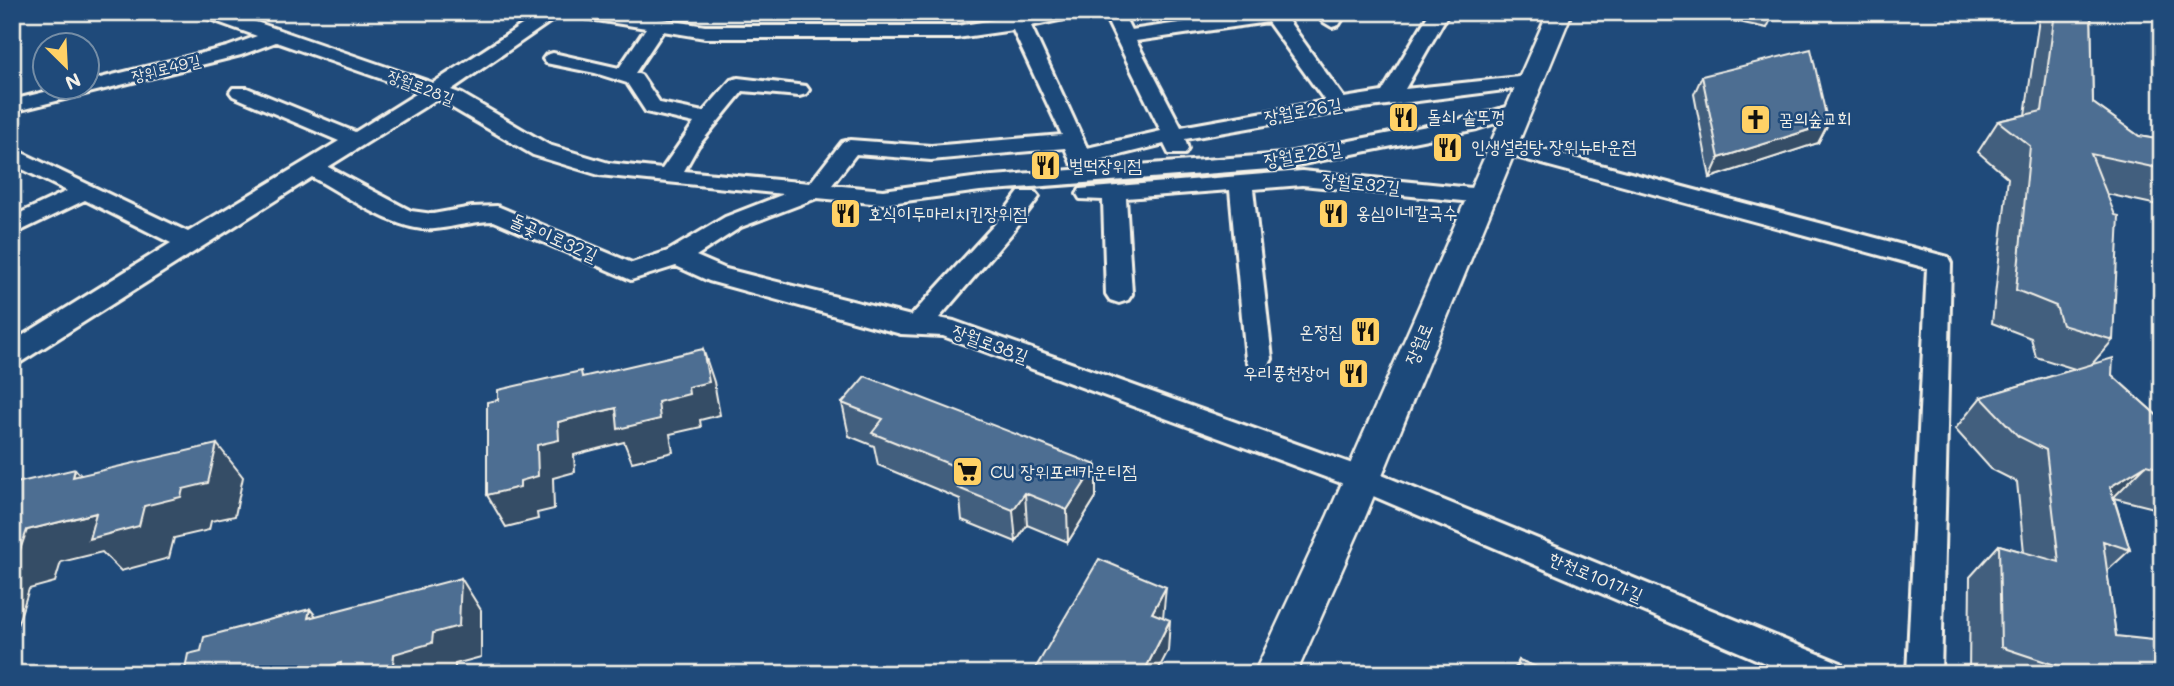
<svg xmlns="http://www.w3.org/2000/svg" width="2174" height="686" font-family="Mali,'Poor Story',sans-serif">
<rect width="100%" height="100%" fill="#1f4a7a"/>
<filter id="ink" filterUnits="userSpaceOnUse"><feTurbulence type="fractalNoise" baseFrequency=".0143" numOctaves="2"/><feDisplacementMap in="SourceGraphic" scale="14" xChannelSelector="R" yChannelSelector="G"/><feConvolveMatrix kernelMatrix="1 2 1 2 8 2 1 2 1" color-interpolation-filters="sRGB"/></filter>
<g filter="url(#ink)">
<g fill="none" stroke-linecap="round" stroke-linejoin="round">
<defs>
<path id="minor" d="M199,12H227L433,83L542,12H564L451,90L462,94L549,145L609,163L662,169L694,123L646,112L627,83L595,73L546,63L543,59L546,55L553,53L619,68L646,28L584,18L575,12H620L705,26H957L1043,12H1080L1078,16L1031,26L1087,148L1161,131L1103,12H1122L1131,30L1254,12H1282L1344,98L1382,92L1430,12H1449L1405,89L1529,76L1536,78L1539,82L1536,86L1363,108L1185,139L1188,149L1185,154H1169L1164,144L1079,165L1071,163L1065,148L931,160L856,154L832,185L883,190L980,177L1283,154L1473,117L1517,104L1524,106L1528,110L1524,114L1477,129L1283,168L980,191L883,204L817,198L741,227L696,256L726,269L911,316L995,224L1019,192H1035L1039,197L1011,234L939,318L954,321L1372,471L1841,663L1846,674H1791L1352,487L943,336L901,334L709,281L676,266L631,280L494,221C474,221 455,227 435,229C396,233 346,195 312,177L21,362L12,364V342L171,243L85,200L12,235V217L67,191L12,164V148L188,232L339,141L233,96L230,92L233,88H247L355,132L419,92L276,42L241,55L12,112V100L61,88H88V81L227,47L257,36L201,16ZM1268,22L1325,101L1181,127L1136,41ZM1013,30L1062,135L931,146L850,140L842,142L810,183L684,171L698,146L743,91L799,96L806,94L809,90L806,86L738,78L731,80L703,112L660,103L641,75L635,73L663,31L705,38H957ZM437,99L533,155L599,175L784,194L725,217L668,251L632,263L497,206L472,207L433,214L411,211L328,167Z
M1328,12H1347L1339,25L1332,27L1322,21Z
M1502,139L1948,257L1951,263L1941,674H1907L1927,268L1494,151L1491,146L1494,141Z
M1302,171L1482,189L1490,191L1494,196L1490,201L1482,203L1302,185L1253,189L1272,359L1268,366L1259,369L1250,366L1246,359L1230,190L1126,198L1132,294L1128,300L1119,303L1110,300L1106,294L1103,200L1080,199L1077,194L1080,189Z"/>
<path id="tertiary" d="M1548,12H1572L1366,515L1296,674H1254L1328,515Z"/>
</defs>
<use href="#minor" stroke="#f4f1e8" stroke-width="6"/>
<use href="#tertiary" stroke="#f4f1e8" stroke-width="5"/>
<use href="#minor" fill="#1f4a7a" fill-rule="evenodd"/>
<use href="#tertiary" fill="#1f4a7a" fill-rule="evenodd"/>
</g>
<path fill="#425f7e" stroke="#f4f1e8" stroke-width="2" d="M1705,12H1774L1767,28L1705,15Z
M1906,12H1945L1942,16Z
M2040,12H2091L2093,103L2139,136L2162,140V206L2107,194L2113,340L2092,364L2112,375L2162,420V510L2114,498L2130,550L2107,571L2116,636L2162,674H1969L1970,577L1999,545L2024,552L2017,482L1991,469L1955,429L1981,397L2075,369L2036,357L2031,338L1992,323L2008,178L1978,152L1998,121L2025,115Z
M1702,76L1828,124L1818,143L1710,178L1694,94Z
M842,403L1096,465V497L1068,542L1027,525L1016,542L962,520L960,499L878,465L874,446L849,436Z
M1519,660L1553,674H1512Z"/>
<path fill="#364d66" stroke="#f4f1e8" stroke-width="2" d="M1828,124L1818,143L1710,178L1719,158Z
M703,349L714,382L720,415L700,420L701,427L670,434L673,452L632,462L624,442L574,455L575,472L553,478L554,509L537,513L538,519L506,527L487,495L520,481L537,445L558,422L616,408L658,402L688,387Z
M217,444L243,477L235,516L211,521L209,530L174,538L169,558L121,571L102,552L61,562L55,582L29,589L17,626L12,627V552L27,530L96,513L144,506L183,489Z
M1096,465V497L1068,542L1067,510Z
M2146,465L2114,497L2079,519L2110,487Z
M75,469L106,502L73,477Z
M1025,493L1027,525L1016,542L1013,510Z
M461,578L481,610V657L455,664V674H392L394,654L433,633Z
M1166,587L1163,618L1152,613Z
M310,609L336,640L308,618Z
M1170,620L1168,651L1156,674H1143Z
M341,663L350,674H304Z"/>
<path fill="#4d6e92" stroke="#f4f1e8" stroke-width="2" d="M2055,12H2091L2093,103L2139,136L2162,140V169L2091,154L2115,215L2119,216L2113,340L2062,325L2056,306L2016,290L2030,146L1998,121L2042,111Z
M1811,49L1828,124L1719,158L1702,76Z
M703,349L709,382L688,387L689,394L658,402L660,419L618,429L616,408L558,422L559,440L537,445L538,476L520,481V487L487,495V402L498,400V390L581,371L582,377Z
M2113,358L2112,375L2162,420V469L2146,465L2110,487L2130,550L2103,541L2116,636L2162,641V674H2082L2001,647L1999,545L2059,562L2046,450L2018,436L1981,397Z
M865,376L1096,465L1067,510L1025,493L1013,510L958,488L969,472L872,433L883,419L842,403Z
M217,444L208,483L183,489L181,497L144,506L139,526L89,539L96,513L27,530L20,550L12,552V484L75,469L73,477Z
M1099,559L1166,587L1152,613L1170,620L1143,674H1032Z
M461,578L459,626L433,633L432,643L394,654L392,674H340L341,663L304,674H184L188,654L201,651L204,637L310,609L308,618Z
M1519,660L1553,674H1516Z"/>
</g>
<defs>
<symbol id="restaurant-square" viewBox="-11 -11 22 22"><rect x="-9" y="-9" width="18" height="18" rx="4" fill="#ffd166" stroke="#1f4a7a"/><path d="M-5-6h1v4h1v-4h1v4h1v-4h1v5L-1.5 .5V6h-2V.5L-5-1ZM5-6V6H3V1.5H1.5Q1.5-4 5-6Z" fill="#111"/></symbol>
<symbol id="church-square" viewBox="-11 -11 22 22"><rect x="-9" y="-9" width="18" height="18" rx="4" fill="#ffd166" stroke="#1f4a7a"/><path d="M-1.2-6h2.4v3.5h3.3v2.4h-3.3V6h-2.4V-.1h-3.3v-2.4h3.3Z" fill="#111"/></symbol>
<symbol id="supermarket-square" viewBox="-11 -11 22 22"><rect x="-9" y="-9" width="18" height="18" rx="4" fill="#ffd166" stroke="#1f4a7a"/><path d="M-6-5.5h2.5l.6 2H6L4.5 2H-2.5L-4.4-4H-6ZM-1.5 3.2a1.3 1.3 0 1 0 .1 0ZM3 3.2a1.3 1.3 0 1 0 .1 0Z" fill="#111"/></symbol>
</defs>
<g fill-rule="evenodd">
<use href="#restaurant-square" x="1386" y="100" width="35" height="35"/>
<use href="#church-square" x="1738" y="102" width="35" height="35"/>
<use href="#restaurant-square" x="1430" y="130" width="35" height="35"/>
<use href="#restaurant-square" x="1028" y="148" width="35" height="35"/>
<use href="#restaurant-square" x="1316" y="196" width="35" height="35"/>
<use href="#restaurant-square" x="828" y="196" width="35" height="35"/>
<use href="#restaurant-square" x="1348" y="314" width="35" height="35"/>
<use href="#restaurant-square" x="1336" y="356" width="35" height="35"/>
<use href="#supermarket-square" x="950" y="454" width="35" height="35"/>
</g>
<g text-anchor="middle" stroke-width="5" stroke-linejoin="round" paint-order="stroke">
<g font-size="16" fill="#f4f1e8" stroke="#1f4a7a">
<text transform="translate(166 68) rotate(-14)" y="6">장위로49길</text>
<text transform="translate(421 87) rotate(21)" y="6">장월로28길</text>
</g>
<g font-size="18" fill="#f4f1e8" stroke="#1f4a7a">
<text transform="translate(1303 111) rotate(-10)" y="6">장월로26길</text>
<text transform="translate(1303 155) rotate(-9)" y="6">장월로28길</text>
<text transform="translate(1361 184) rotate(6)" y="6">장월로32길</text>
<text transform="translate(554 238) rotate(24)" y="6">돌곶이로32길</text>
<text transform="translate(990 344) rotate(20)" y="6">장월로38길</text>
<text transform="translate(1419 344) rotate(-67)" y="6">장월로</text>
<text transform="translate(1596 577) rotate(23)" y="6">한천로101가길</text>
</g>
<g font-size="18" fill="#f4f1e8" stroke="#1f4a7a" text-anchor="start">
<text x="1427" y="123">돌쇠 솥뚜껑</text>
<text x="1779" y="125">꿈의숲교회</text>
<text x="1471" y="153">인생설렁탕 장위뉴타운점</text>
<text x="1069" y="172">벌떡장위점</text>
<text x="1356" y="219">옹심이네칼국수</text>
<text x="868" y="220">호식이두마리치킨장위점</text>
<text x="1343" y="338" text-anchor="end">온정집</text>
<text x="1330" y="379" text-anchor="end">우리풍천장어</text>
<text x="990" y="478">CU 장위포레카운티점</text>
</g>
</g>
<rect width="2174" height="686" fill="none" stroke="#1f4a7a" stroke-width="42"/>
<rect x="21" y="21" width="2132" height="644" fill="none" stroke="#f4f1e8" stroke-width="2.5" filter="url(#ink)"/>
<g transform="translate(66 66) rotate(156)"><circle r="33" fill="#1f4a7a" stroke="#748da6" stroke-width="2"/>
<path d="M0-5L12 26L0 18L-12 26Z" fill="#ffd166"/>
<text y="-10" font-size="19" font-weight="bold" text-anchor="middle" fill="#f4f1e8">N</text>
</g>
</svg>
